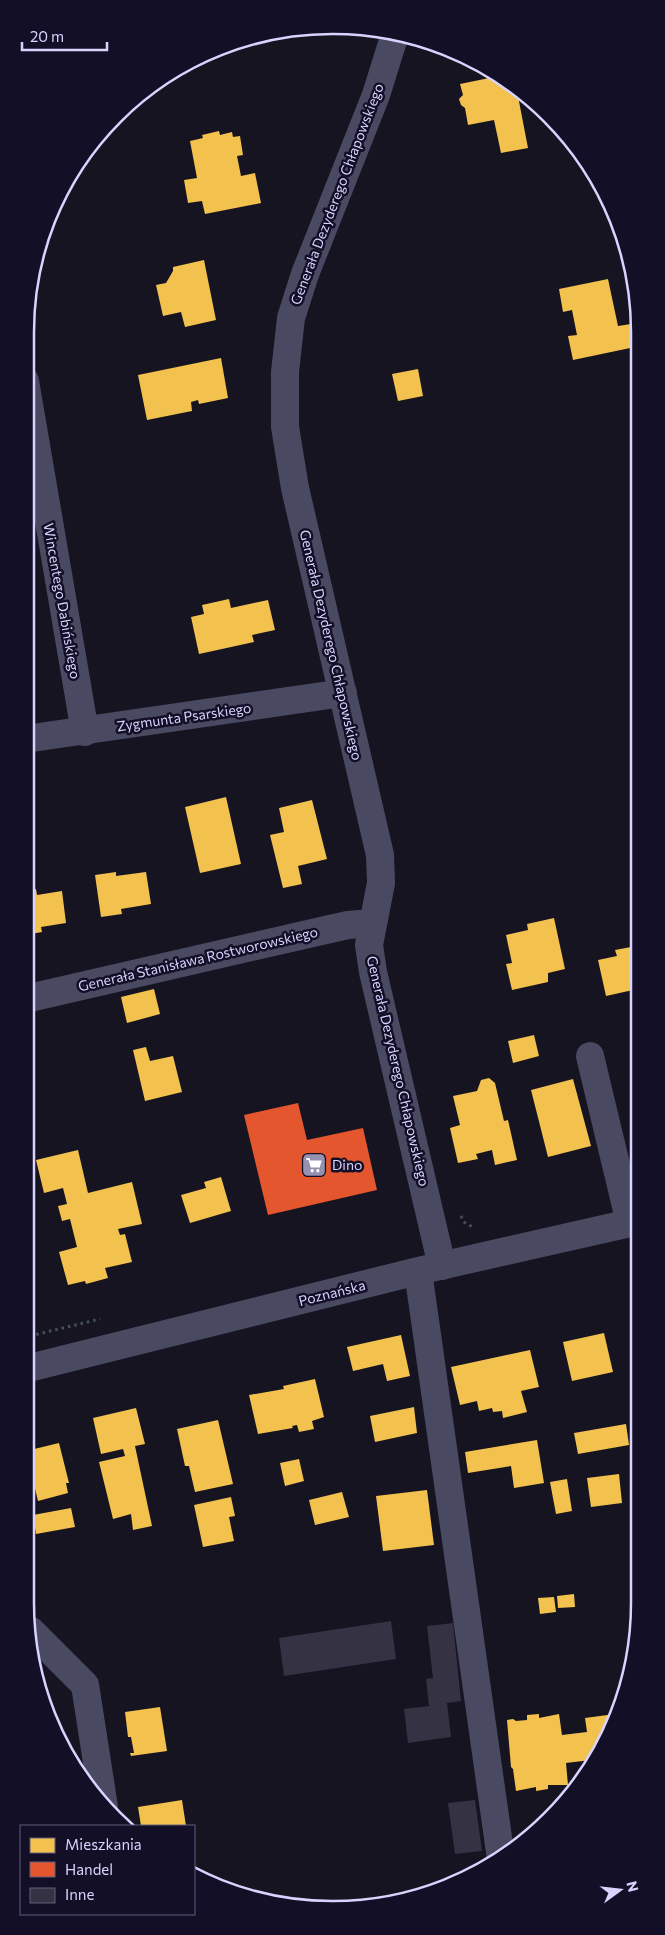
<svg xmlns="http://www.w3.org/2000/svg" width="665" height="1935" font-family="Commissioner,sans-serif">
<rect width="100%" height="100%" fill="#161421"/>
<path fill="#f2c14e" d="M499,76L517,91L528,148L501,153L494,120L468,125L465,108L461,105L459,99L463,95L460,84Z
M219,131L220,135L232,132L233,137L240,136L243,155L237,156L241,176L255,173L261,203L205,214L202,201L188,203L184,180L197,178L190,141L203,138L202,135Z
M204,260L216,320L185,327L181,312L163,316L156,285L166,283L173,271V267Z
M608,279L618,326L631,324L635,347L573,360L568,336L577,335L572,310L563,312L559,289Z
M221,358L228,398L199,404L198,400L191,402L192,411L147,420L138,375Z
M418,369L423,396L398,401L392,374Z
M229,599L231,608L268,600L275,630L252,635L254,642L199,654L191,617L204,614L202,605Z
M226,797L241,864L200,873L185,807Z
M312,800L327,859L298,866L302,884L283,888L270,835L284,832L279,808Z
M116,872V876L146,872L151,904L121,909L122,914L101,917L95,875Z
M36,889L37,895L62,891L66,923L41,927L42,932L25,935V891Z
M554,918L565,969L548,973V982L512,990L506,964L512,963L506,935L528,930L527,924Z
M636,946L637,951H639V994L634,995L633,990L606,996L598,960L617,956L615,950Z
M154,989L160,1014L127,1023L121,997Z
M534,1035L539,1056L513,1063L508,1041Z
M146,1047L150,1061L173,1056L182,1092L145,1101L133,1050Z
M489,1078L495,1083L504,1121L508,1120L517,1160L495,1165L492,1150L476,1154L478,1159L458,1163L450,1128L460,1125L453,1096L477,1091L481,1080Z
M573,1079L591,1146L548,1157L531,1090Z
M78,1150L88,1193L132,1182L142,1224L118,1229L120,1235L125,1234L132,1262L105,1268L108,1278L86,1284L85,1281L68,1285L59,1252L77,1247L70,1219L62,1221L58,1206L67,1204L63,1188L44,1193L36,1160Z
M221,1177L231,1211L190,1223L181,1195L206,1188L204,1182Z
M604,1333L613,1372L572,1381L563,1342Z
M401,1335L410,1376L387,1381L383,1364L353,1371L347,1347Z
M530,1350L539,1387L521,1391L527,1412L503,1418L502,1411L493,1412L492,1408L479,1411L477,1401L460,1405L451,1367Z
M315,1379L324,1417L312,1421L314,1429L299,1432L297,1425L292,1426L293,1428L258,1434L249,1395L284,1389L283,1386Z
M414,1407L417,1433L375,1442L370,1416Z
M136,1408L145,1444L135,1446L152,1526L133,1530L131,1514L113,1519L99,1462L125,1456L123,1449L101,1454L93,1418Z
M218,1420L233,1484L195,1492L189,1466H185L177,1429Z
M626,1424L629,1445L578,1454L574,1433Z
M537,1440L544,1483L514,1488L511,1466L468,1473L465,1452Z
M59,1443L69,1483H66L68,1493L38,1501L26,1451Z
M299,1459L304,1481L285,1486L280,1463Z
M619,1474L622,1503L591,1507L587,1478Z
M567,1479L572,1511L556,1514L550,1482Z
M427,1490L434,1545L383,1551L376,1496Z
M342,1492L349,1517L315,1525L309,1500Z
M231,1497L235,1516L229,1517L234,1541L203,1547L194,1505Z
M71,1508L75,1527L36,1534L33,1515Z
M574,1594L575,1607L558,1608L557,1596Z
M554,1597L556,1612L540,1614L538,1598Z
M160,1707L167,1751L131,1756L130,1753H134L131,1737H128L125,1712Z
M539,1714V1718L559,1714L562,1735L587,1732L585,1718L615,1714L592,1766L591,1760L566,1763L568,1785H548V1789L536,1791V1787L516,1791L513,1769L511,1767L507,1720L513,1719L516,1721L527,1720V1715Z
M182,1800L186,1826H141L138,1807Z"/>
<path fill="#e4572e" d="M298,1103L307,1140L363,1128L377,1190L268,1215L244,1115Z"/>
<path fill="#343243" d="M391,1621L396,1659L284,1676L279,1638Z
M453,1623L461,1701L447,1703L451,1737L408,1743L404,1709L429,1706L426,1679L433,1678L427,1626Z
M475,1800L482,1851L455,1854L448,1803Z"/>
<g fill="none" stroke-linecap="round" stroke-linejoin="round">
<path stroke="#44505f" stroke-width="3" stroke-dasharray="2.5 4" stroke-linecap="butt" d="M461,1216L464,1222L474,1228
M30,1336L100,1319"/>
<path stroke="#4a4962" stroke-width="28" d="M395,34L376,95L305,274L291,318L285,372V427L295,488L380,855L381,883L369,945L373,972L442,1266
M25,381L85,732
M25,739L343,693
M25,999L330,929L348,925L372,923
M590,1056L630,1223
M418,1271L501,1859
M25,1369L418,1271L639,1221
M31,1631L85,1685L104,1807"/>
</g>
<defs>
<symbol id="supermarket-square" viewBox="-11 -11 22 22"><rect x="-9" y="-9" width="18" height="18" rx="4" fill="#9591b1" stroke="#130f26"/><path d="M-6-5.5h2.5l.6 2H6L4.5 2H-2.5L-4.4-4H-6ZM-1.5 3.2a1.3 1.3 0 1 0 .1 0ZM3 3.2a1.3 1.3 0 1 0 .1 0Z" fill="#fff"/></symbol>
</defs>
<g fill-rule="evenodd">
<use href="#supermarket-square" x="300" y="1151" width="28" height="28"/>
</g>
<g text-anchor="middle" stroke-width="5" stroke-linejoin="round" paint-order="stroke">
<g font-size="14" fill="#d9d4ff" stroke="#130f26">
<text transform="translate(337 194) rotate(-69)" y="5">Generała Dezyderego Chłapowskiego</text>
<text transform="translate(62 601) rotate(80)" y="5">Wincentego Dabińskiego</text>
<text transform="translate(331 645) rotate(77)" y="5">Generała Dezyderego Chłapowskiego</text>
<text transform="translate(184 717) rotate(-8)" y="5">Zygmunta Psarskiego</text>
<text transform="translate(198 959) rotate(-13)" y="5">Generała Stanisława Rostworowskiego</text>
<text transform="translate(398 1071) rotate(77)" y="5">Generała Dezyderego Chłapowskiego</text>
<text transform="translate(332 1293) rotate(-14)" y="5">Poznańska</text>
</g>
<g font-size="14" fill="#d9d4ff" stroke="#130f26" text-anchor="start">
<text x="332" y="1170">Dino</text>
</g>
</g>
<path d="M0 0H665V1935H0ZM332 34H333A298 298 0 0 1 631 332V1603A298 298 0 0 1 333 1901H332A298 298 0 0 1 34 1603V332A298 298 0 0 1 332 34Z" fill="#130f26" fill-rule="evenodd"/>
<path fill="none" stroke="#d9d4ff" stroke-width="2.5" d="M332 34H333A298 298 0 0 1 631 332V1603A298 298 0 0 1 333 1901H332A298 298 0 0 1 34 1603V332A298 298 0 0 1 332 34Z"/>
<rect x="20" y="1825" width="175" height="90" fill="#130f26" stroke="#625e7d"/>
<rect x="30" y="1838" width="25" height="15" fill="#f2c14e" stroke="#625e7d"/>
<text x="65" y="1850" font-size="15" fill="#d9d4ff">Mieszkania</text>
<rect x="30" y="1862" width="25" height="15" fill="#e4572e" stroke="#625e7d"/>
<text x="65" y="1875" font-size="15" fill="#d9d4ff">Handel</text>
<rect x="30" y="1888" width="25" height="15" fill="#343243" stroke="#625e7d"/>
<text x="65" y="1900" font-size="15" fill="#d9d4ff">Inne</text>
<g transform="translate(620 1890) rotate(75)" stroke="#130f26" stroke-width="4" paint-order="stroke">
<path d="M0-4L9 19L0 12L-9 19Z" fill="#d9d4ff"/>
<text y="-8" font-size="14" font-weight="bold" text-anchor="middle" fill="#d9d4ff">N</text>
</g>
<path d="M22 42v8h85v-8" fill="none" stroke="#d9d4ff" stroke-width="2.5"/>
<text x="30" y="42" font-size="15" fill="#d9d4ff" stroke="#130f26" stroke-width="4" paint-order="stroke">20 m</text>
</svg>
